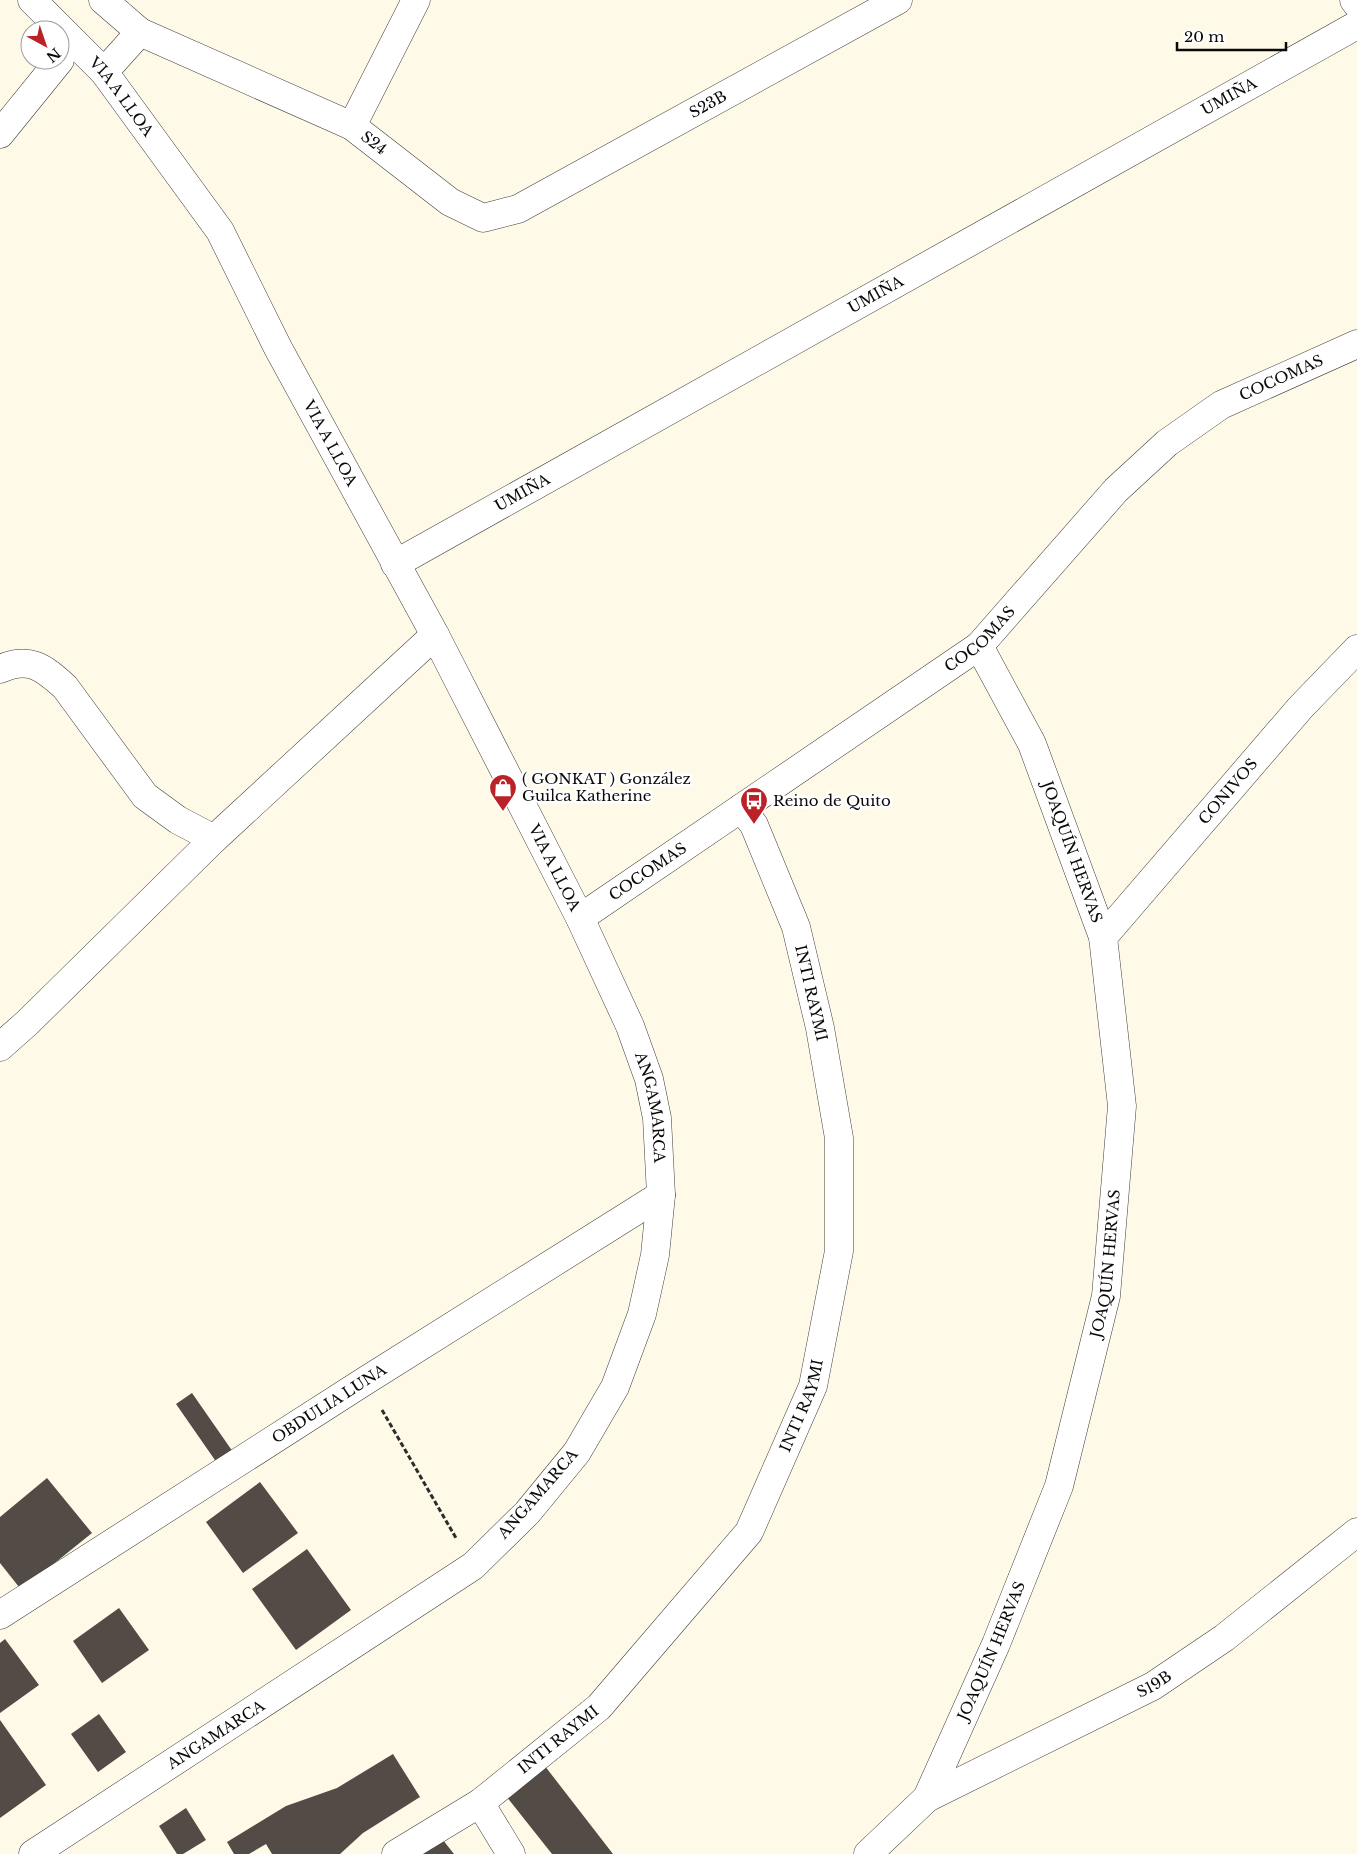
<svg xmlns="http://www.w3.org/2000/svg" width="1357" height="1854" font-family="'Libre Baskerville',serif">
<rect width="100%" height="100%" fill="#fffae7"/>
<path fill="#534b46" d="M192,1393L233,1452L217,1463L176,1404Z
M47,1478L92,1533L51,1566L19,1587L0,1563V1517Z
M260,1482L298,1533L243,1573L206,1522Z
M307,1549L351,1610L296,1650L252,1589Z
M119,1608L149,1650L102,1683L73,1641Z
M5,1639L39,1685L0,1713V1643Z
M99,1714L126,1752L98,1772L71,1734Z
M0,1720L46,1785L0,1818Z
M393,1754L420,1797L363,1833L340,1854H272L266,1844L249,1854H234L227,1842L286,1806L337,1788Z
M541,1761L613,1854H552L502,1791Z
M186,1808L206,1840L183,1854H177L159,1826Z
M439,1835L454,1854H407Z"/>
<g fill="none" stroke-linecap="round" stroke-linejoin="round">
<defs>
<g id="minor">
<path id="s1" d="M32,0L104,72L220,231L278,348L435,635L580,918L630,1026L649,1079L657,1118L661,1195L655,1255L642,1314L615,1387L577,1452L527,1513L473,1566L33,1854"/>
<path d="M103,0L140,32L104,72"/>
<path id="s2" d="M416,0L352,126L450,202L483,218L518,209L898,0"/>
<path d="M1354,0L1357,4"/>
<path d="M140,32L352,126"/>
<path d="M0,134L60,60"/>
<path id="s3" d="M395,564L1357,25"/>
<path d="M0,669C29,656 43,667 65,687L145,796L178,820L214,839"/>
<path id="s4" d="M580,918L979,646L1116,490L1167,443L1221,405L1357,344"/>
<path id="s5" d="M1103,937L1300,708L1357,649"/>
<path d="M0,1047L27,1023L214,839L435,635"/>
<path id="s6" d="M0,1615L365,1381L661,1195"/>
<path id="s7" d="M927,1798L1153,1686L1224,1638L1357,1532"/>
<path d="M480,1803L511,1854"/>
<path id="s8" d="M396,1854L480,1803L599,1707L749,1532L813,1386L839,1251V1138L820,1028L796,927L754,825L741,808"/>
<path id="s9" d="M868,1854L927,1798L996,1644L1059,1486L1106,1296L1122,1106L1103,937L1032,744L979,646"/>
</g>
</defs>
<use href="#minor" stroke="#3d3d3d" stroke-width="29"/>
<path stroke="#2c2c2c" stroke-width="3" stroke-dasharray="5 2.5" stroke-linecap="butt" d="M382,1410L456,1538"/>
<use href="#minor" stroke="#fff" stroke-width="28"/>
</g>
<defs>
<symbol id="shop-pin" viewBox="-11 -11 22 30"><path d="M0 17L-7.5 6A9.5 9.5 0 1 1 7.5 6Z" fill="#bb2228" stroke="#fff"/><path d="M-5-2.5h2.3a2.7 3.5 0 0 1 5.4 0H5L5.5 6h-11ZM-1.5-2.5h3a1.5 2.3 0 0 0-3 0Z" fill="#fff"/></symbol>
<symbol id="bus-pin" viewBox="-11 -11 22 30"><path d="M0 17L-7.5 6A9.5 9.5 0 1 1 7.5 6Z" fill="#bb2228" stroke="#fff"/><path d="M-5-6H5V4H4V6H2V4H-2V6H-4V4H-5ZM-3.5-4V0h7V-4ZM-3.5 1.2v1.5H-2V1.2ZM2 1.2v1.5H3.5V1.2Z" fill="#fff"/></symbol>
</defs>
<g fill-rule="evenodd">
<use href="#shop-pin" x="487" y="772" width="32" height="43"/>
<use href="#bus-pin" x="738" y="785" width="32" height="43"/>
</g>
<g text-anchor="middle" stroke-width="5" stroke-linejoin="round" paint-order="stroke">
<g font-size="15" fill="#0a0a0a" stroke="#fff">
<text dy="5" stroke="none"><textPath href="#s3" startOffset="956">UMIÑA</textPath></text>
<text dy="5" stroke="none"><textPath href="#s1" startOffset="132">VIA A LLOA</textPath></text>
<text dy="5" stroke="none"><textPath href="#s2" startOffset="555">S23B</textPath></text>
<text dy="5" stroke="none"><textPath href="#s2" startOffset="169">S24</textPath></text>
<text dy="5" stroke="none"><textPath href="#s3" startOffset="551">UMIÑA</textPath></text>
<text dy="5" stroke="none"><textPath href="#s4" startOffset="892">COCOMAS</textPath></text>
<text dy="5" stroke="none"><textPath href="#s1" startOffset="538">VIA A LLOA</textPath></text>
<text dy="5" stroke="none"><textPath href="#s3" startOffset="146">UMIÑA</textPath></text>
<text dy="5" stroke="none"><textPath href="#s4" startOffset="488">COCOMAS</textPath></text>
<text dy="5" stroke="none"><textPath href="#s5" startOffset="192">CONIVOS</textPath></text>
<text transform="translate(1072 852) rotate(70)" y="5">JOAQUÍN HERVAS</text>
<text dy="5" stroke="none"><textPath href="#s1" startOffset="1018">VIA A LLOA</textPath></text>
<text dy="5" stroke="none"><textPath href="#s4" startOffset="82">COCOMAS</textPath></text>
<text transform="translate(811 993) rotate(77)" y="5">INTI RAYMI</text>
<text dy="5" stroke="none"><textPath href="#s1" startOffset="1278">ANGAMARCA</textPath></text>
<text dy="5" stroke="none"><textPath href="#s9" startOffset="648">JOAQUÍN HERVAS</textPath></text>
<text dy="5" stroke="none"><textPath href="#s6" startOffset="391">OBDULIA LUNA</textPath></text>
<text dy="5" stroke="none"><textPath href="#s8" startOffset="619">INTI RAYMI</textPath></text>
<text transform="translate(538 1494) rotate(-49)" y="5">ANGAMARCA</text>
<text dy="5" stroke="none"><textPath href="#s9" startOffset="242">JOAQUÍN HERVAS</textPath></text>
<text dy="5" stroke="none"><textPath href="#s7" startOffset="254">S19B</textPath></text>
<text transform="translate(216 1735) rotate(-33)" y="5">ANGAMARCA</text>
<text dy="5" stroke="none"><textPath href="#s8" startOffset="199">INTI RAYMI</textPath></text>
</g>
<g font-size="15" fill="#0a0a0a" stroke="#fff" text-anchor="start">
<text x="522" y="784">( GONKAT ) González<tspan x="522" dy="17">Guilca Katherine</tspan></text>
<text x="773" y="806">Reino de Quito</text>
</g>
</g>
<g transform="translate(45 45) rotate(140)"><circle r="24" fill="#ffffff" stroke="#9d9d9d"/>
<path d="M0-4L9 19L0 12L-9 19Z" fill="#bb2228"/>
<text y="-8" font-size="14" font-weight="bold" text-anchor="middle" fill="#0a0a0a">N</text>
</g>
<path d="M1177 42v8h109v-8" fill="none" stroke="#0a0a0a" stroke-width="2.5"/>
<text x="1184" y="42" font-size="15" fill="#0a0a0a" stroke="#ffffff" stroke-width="4" paint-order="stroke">20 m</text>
</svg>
